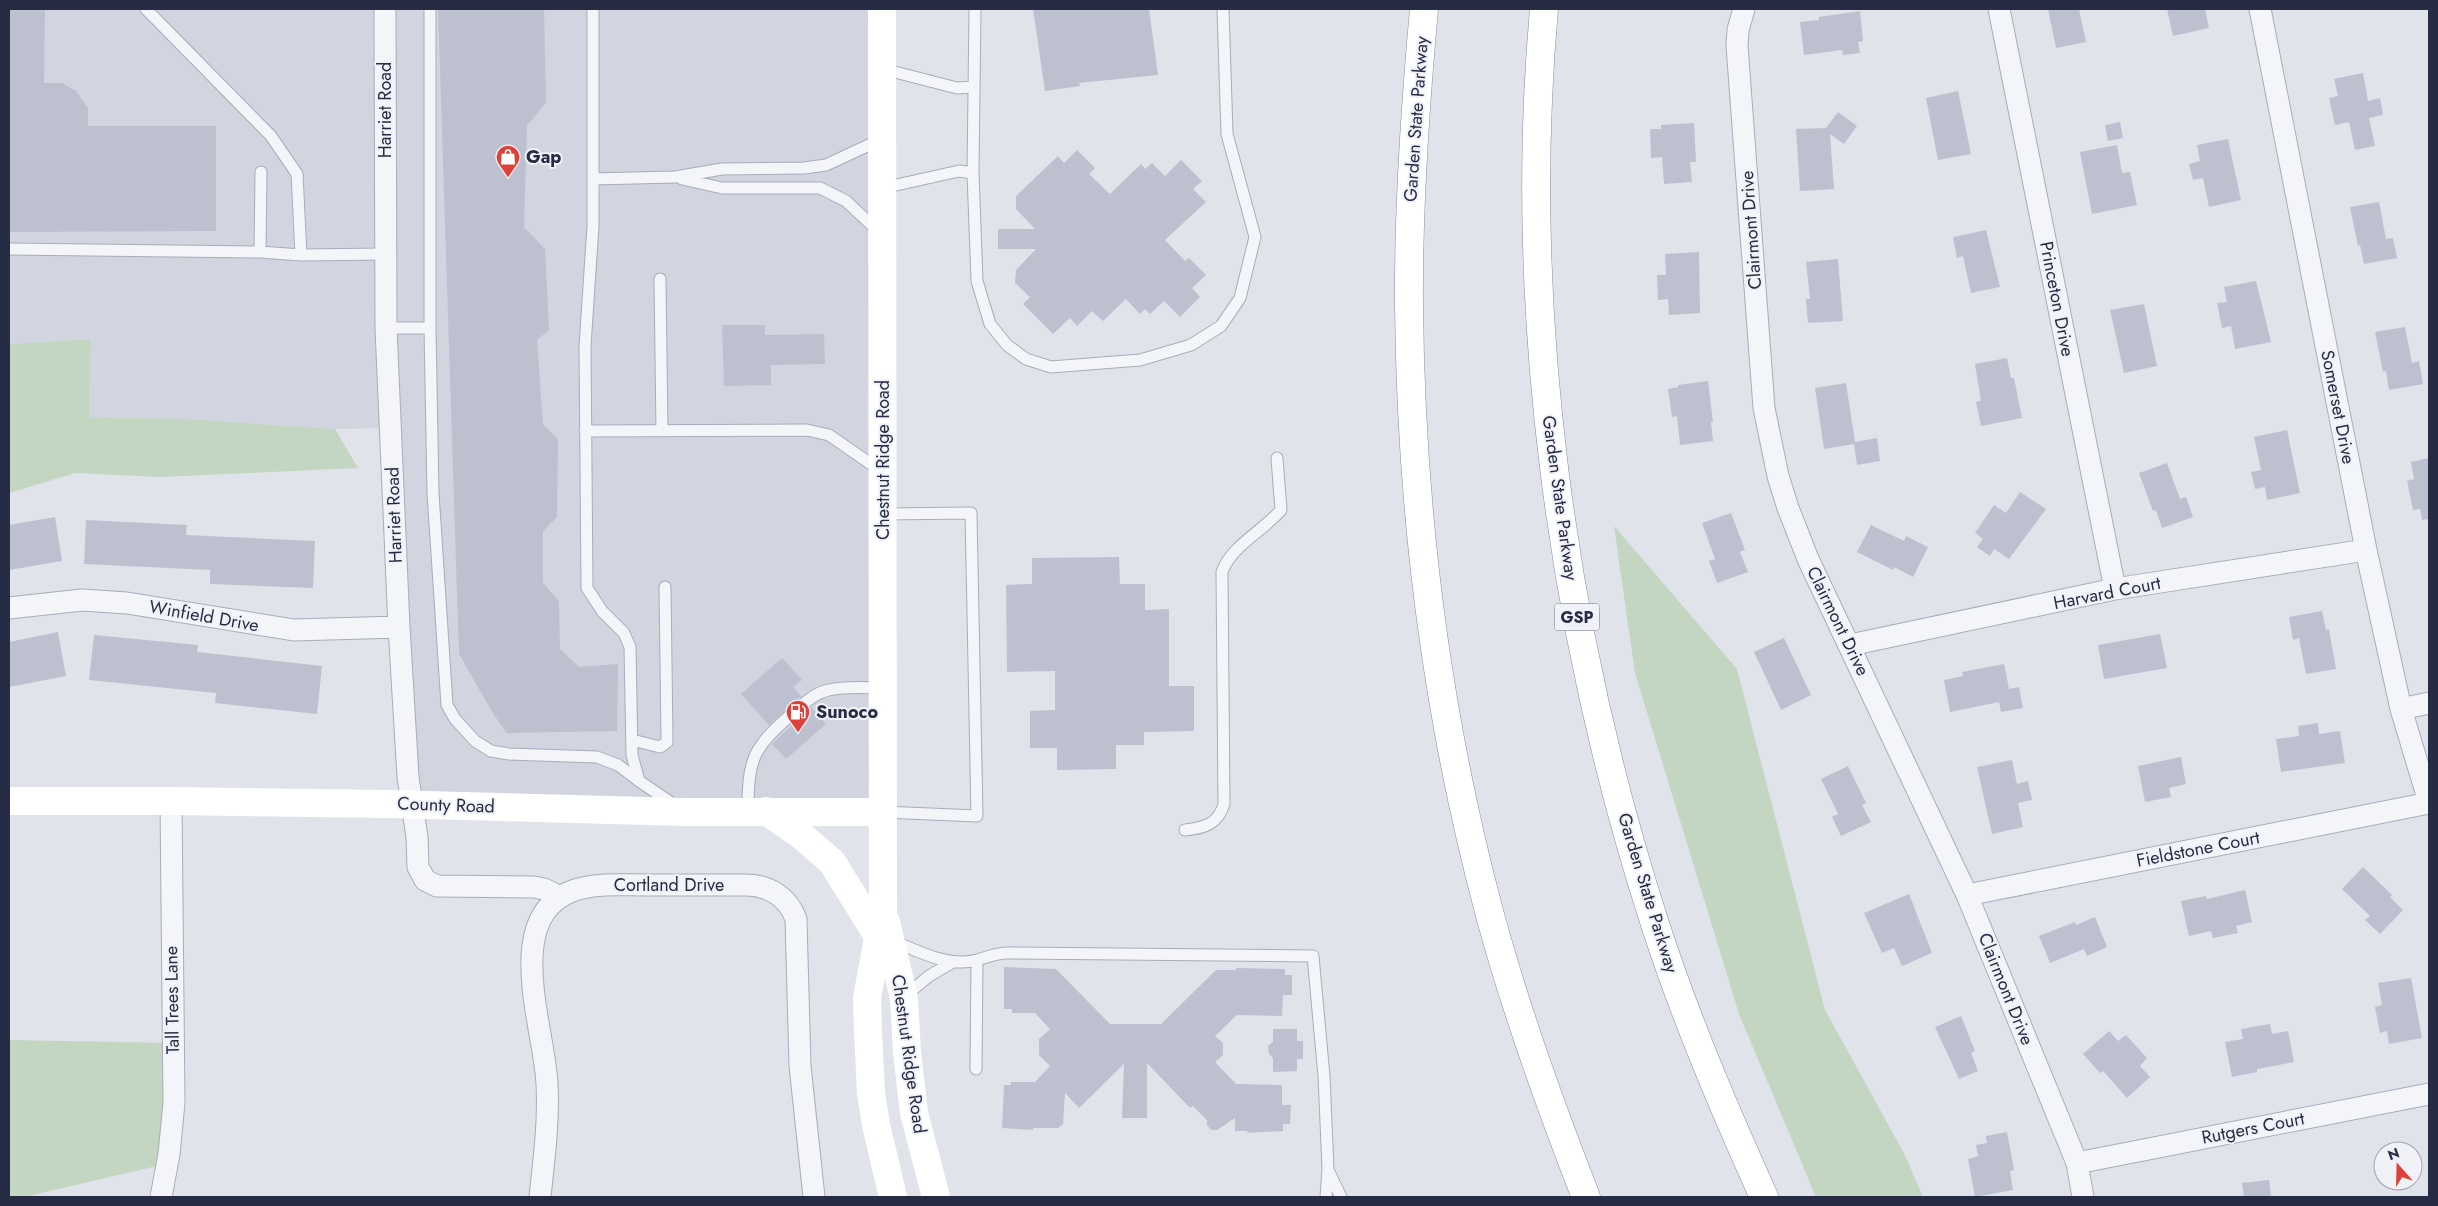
<svg xmlns="http://www.w3.org/2000/svg" width="2438" height="1206" font-family="Jost,sans-serif">
<rect width="100%" height="100%" fill="#e1e3eb"/>
<path fill="#d2d5e0" d="M9,9H882L883,812L412,804L391,428L335,429L188,419L89,417L91,339L9,344Z"/>
<path fill="#c2d6c1" d="M91,339L89,417L188,419L335,429L358,468L160,477L75,473L9,493V344Z
M1614,526L1737,669L1825,1010L1905,1155L1923,1197H1816L1739,1014L1635,673Z
M9,1040L175,1043L174,1162L24,1197H9Z"/>
<path fill="#bdc0ce" d="M9,9H45L44,83H62L76,91L88,108V126H216V231L9,232Z
M438,9H544L546,102L527,126L524,227L545,249L549,330L537,340L543,424L558,439L557,517L543,531V583L559,601L560,649L579,667L618,664L617,731L507,733L494,715L459,654Z
M1033,9H1149L1158,75L1079,83L1080,86L1045,91Z
M2048,9H2079L2086,42L2056,48Z
M2167,9H2205L2209,28L2173,36Z
M1860,11L1863,41L1858,42L1860,53L1843,55L1842,50L1804,55L1800,22L1819,20V17Z
M2363,73L2368,101L2380,98L2383,115L2369,118L2375,146L2355,150L2349,122L2335,125L2329,98L2338,96L2334,79Z
M1958,91L1971,154L1938,160L1926,98Z
M1838,112L1857,126L1844,144L1830,134L1834,189L1800,191L1796,129L1826,128Z
M2120,122L2123,138L2108,141L2105,125Z
M1694,123L1696,162H1690L1692,182L1664,184L1662,157L1651,158L1650,129H1661V125Z
M2228,139L2241,200L2209,207L2203,178L2193,180L2189,164L2200,161L2197,145Z
M2117,145L2122,173L2130,172L2137,205L2092,214L2080,152Z
M1077,150L1095,168L1089,174L1110,194L1141,164L1145,169L1152,163L1165,176L1181,160L1202,181L1193,189L1206,202L1165,240L1185,261L1189,258L1206,275L1192,288L1200,297L1180,317L1164,301L1150,314L1145,309L1140,314L1126,299L1103,321L1092,311L1077,326L1070,318L1053,334L1023,304L1030,297L1015,283L1016,270L1036,249H998V229H1035L1016,209V196L1058,156L1064,163Z
M2379,202L2386,239L2393,238L2397,258L2364,264L2360,245L2358,246L2350,207Z
M1986,230L2000,287L1971,293L1963,256L1957,258L1953,237Z
M1699,252L1700,313L1669,315L1668,299L1658,300L1657,275H1666L1665,254Z
M1838,259L1843,321L1808,323L1806,299H1810L1806,262Z
M2256,281L2271,342L2235,349L2231,326L2222,328L2217,303L2227,302L2224,287Z
M2144,304L2157,366L2124,373L2110,310Z
M722,325H765V335L824,334L825,364L771,365V385L724,386Z
M2405,327L2412,363L2419,361L2423,384L2389,390L2386,371L2383,372L2375,332Z
M2007,358L2011,378H2014L2022,418L1981,426L1976,402L1981,401L1975,364Z
M1708,381L1713,422H1711L1713,441L1680,445L1677,416L1672,417L1668,389L1678,387V385Z
M1846,383L1855,442L1877,438L1880,461L1857,465L1854,444L1824,449L1815,388Z
M2287,430L2300,493L2267,500L2265,487L2255,489L2251,472L2261,470L2254,437Z
M2429,458V519L2422,520L2420,509L2413,510L2407,481L2414,479L2411,462Z
M2167,463L2180,499L2186,497L2193,517L2162,528L2156,510L2153,511L2139,473Z
M2020,492L2046,509L2009,559L1994,549L1990,556L1977,547L1983,539L1975,533L1994,505L2006,513Z
M1731,513L1745,550L1740,552L1748,572L1717,583L1709,561L1715,559L1702,523Z
M55,517L62,561L9,570V525Z
M86,520L187,525L186,535L315,541L313,588L210,584V570L84,564Z
M1871,525L1904,541L1906,536L1928,547L1913,577L1894,567L1893,570L1857,552Z
M1119,557L1120,584H1145V610L1169,609V686H1194V731L1144,732V745H1116V769L1057,770V748H1030V711L1055,710V671L1007,672L1006,585L1032,584V558Z
M2322,611L2326,630L2329,629L2336,669L2306,674L2299,638L2293,640L2289,617Z
M58,632L66,676L9,687V642Z
M2160,634L2167,668L2104,679L2098,645Z
M94,635L198,645L197,652L322,666L317,714L215,703L216,693L89,680Z
M1784,638L1811,695L1781,710L1754,652Z
M782,658L802,680L793,687L801,696L769,725L741,694Z
M2004,664L2009,689L2019,687L2023,708L2001,712L1999,702L1950,712L1944,680L1963,676L1962,672Z
M811,707L826,724L786,759L772,744Z
M2318,723L2319,734L2340,731L2345,763L2281,772L2276,739L2299,736L2298,726Z
M2181,757L2186,784L2169,788L2171,797L2145,802L2138,766Z
M2012,760L2017,784L2028,781L2032,800L2018,803L2023,827L1992,834L1977,767Z
M1848,766L1866,803L1862,805L1871,822L1841,836L1832,817L1838,814L1821,779Z
M2363,867L2392,895L2390,897L2403,910L2380,934L2365,920L2370,916L2342,889Z
M2245,890L2252,922L2236,926L2238,933L2213,938L2211,931L2189,936L2181,901L2206,896L2207,899Z
M1909,894L1932,953L1902,966L1894,948L1882,953L1864,913Z
M2095,917L2107,947L2087,956L2084,949L2050,963L2039,936L2075,922L2076,925Z
M1004,967L1056,969L1110,1024H1161L1216,970H1236V968L1285,969V975H1292V995H1283L1282,1016L1237,1015L1215,1036L1223,1043V1055L1215,1062L1236,1084L1282,1085V1105H1291L1290,1124H1283V1131L1247,1133L1248,1131H1235V1118L1217,1130H1211L1207,1125V1120L1193,1106L1190,1108L1147,1063V1118H1122L1124,1064L1079,1108L1065,1093L1063,1124L1058,1128H1033V1130L1002,1128L1004,1085H1011V1082H1035L1050,1066L1039,1055V1039L1050,1029L1035,1013H1012V1009H1004Z
M2411,978L2422,1038L2389,1044L2387,1031L2380,1033L2375,1007L2382,1005L2378,983Z
M1961,1016L1975,1051L1971,1053L1978,1071L1959,1079L1935,1027Z
M2270,1024L2272,1034L2288,1031L2294,1062L2257,1069V1072L2232,1077L2225,1042L2243,1039L2241,1029Z
M1273,1029H1297V1041H1303V1059H1297V1071L1273,1072V1058L1269,1054L1268,1046L1273,1042Z
M2109,1031L2118,1041L2126,1035L2147,1058L2140,1066L2150,1077L2127,1098L2103,1071L2100,1073L2083,1054Z
M2007,1132L2014,1170L2010,1171L2013,1190L1975,1197L1968,1159L1978,1156L1976,1145L1987,1143L1986,1136Z
M2269,1180L2271,1197H2244L2242,1183Z"/>
<g fill="none" stroke-linecap="round" stroke-linejoin="round">
<defs>
<path id="lane" d="M146,9L271,136L297,174L301,255L386,254
M430,9V328L433,493L447,705L455,719L475,741L491,751L509,754L597,757L618,765L639,781
M593,9V226L585,346L587,588L602,611L624,633L630,647L632,755L639,781L676,806
M975,9L973,173L977,281L990,324L1007,345L1026,359L1051,367L1140,360L1191,345L1221,326L1240,298L1255,237L1227,134L1223,9
M883,69L957,88L974,87
M261,172L260,252L301,255
M593,179L675,177L722,169L804,168L826,165L882,139
M682,179L722,188H820L846,201L879,232
M883,188L959,171L973,173
M9,249L260,252
M660,279L662,431
M386,328H430
M585,431L807,430L829,435L881,471
M883,514L971,513L977,816L883,812
M632,740L660,747L667,742L665,587
M748,811C748,757 753,748 794,712C805,703 814,693 829,690C846,686 865,688 883,688
M1185,830C1205,828 1218,824 1224,804L1222,572C1231,546 1263,531 1281,510L1277,458
M891,940C918,951 948,968 977,960C988,957 996,953 1007,953L1313,956L1324,1076L1328,1169L1326,1197
M905,996L929,976L953,962
M976,1069L977,960
M1329,1172L1341,1197"/>
<path id="street" d="M385,9L386,328L399,627L408,777L417,837L418,867L425,880L437,886L534,887L544,889L560,897
M1744,9L1738,30L1737,46L1764,408L1778,476L1788,508L1808,559L1967,895L2077,1163L2083,1197
M1999,9L2115,589
M2260,9L2366,550L2401,709L2429,802
M9,608L82,600L127,603L294,630L399,627
M1850,645L2115,589L2366,550
M2401,709L2429,703
M1967,895L2429,803
M2077,1163L2429,1094
M161,1197L169,1154L174,1103L171,801
M540,1197C544,1159 549,1122 547,1084C545,1029 500,915 575,890C596,883 620,885 643,885C677,885 711,885 745,885C769,885 788,897 796,919L800,1066L814,1197"/>
<path id="highway" d="M1424,9C1415,108 1408,207 1409,307C1411,511 1437,718 1490,915C1516,1011 1550,1105 1586,1197
M1544,9C1517,309 1562,637 1655,924C1685,1017 1724,1108 1764,1197"/>
</defs>
<use href="#lane" stroke="#a9acb9" stroke-width="13"/>
<use href="#street" stroke="#a9acb9" stroke-width="23"/>
<use href="#highway" stroke="#868ca3" stroke-width="29"/>
<use href="#lane" stroke="#f4f5f9" stroke-width="11"/>
<use href="#street" stroke="#f4f5f9" stroke-width="21"/>
<path stroke="#fff" stroke-width="28" d="M882,9L883,911L867,998L868,1031L871,1093L876,1125L893,1197
M9,801H171L388,804L684,812H883
M766,811L802,836L832,862L878,936
M886,922L904,998L907,1052L914,1113L936,1197"/>
<use href="#highway" stroke="#fff" stroke-width="28"/>
</g>
<defs>
<symbol id="shop-pin" viewBox="-11 -11 22 30"><path d="M0 17L-7.5 6A9.5 9.5 0 1 1 7.5 6Z" fill="#dc423a" stroke="#f1f2f8"/><path d="M-5-2.5h2.3a2.7 3.5 0 0 1 5.4 0H5L5.5 6h-11ZM-1.5-2.5h3a1.5 2.3 0 0 0-3 0Z" fill="#fff"/></symbol>
<symbol id="fuel-pin" viewBox="-11 -11 22 30"><path d="M0 17L-7.5 6A9.5 9.5 0 1 1 7.5 6Z" fill="#dc423a" stroke="#f1f2f8"/><path d="M-5.5-6h7V0h2V4h1.3V-2.5L3-4.5l.8-.8L6-3V5H2.5V1h-1V6h-7ZM-4.2-4.7v3.2H.2V-4.7Z" fill="#fff"/></symbol>
</defs>
<g fill-rule="evenodd">
<use href="#shop-pin" x="494" y="143" width="28" height="38"/>
<use href="#fuel-pin" x="784" y="698" width="28" height="38"/>
</g>
<g text-anchor="middle" stroke-width="4" stroke-linejoin="round" paint-order="stroke">
<rect fill="#f1f2f8" stroke="#64677b" stroke-width="1" x="1554.5" y="603.5" width="45" height="27" rx="4"/>
<g font-size="16" font-weight="bold" fill="#272c45">
<text x="1577" y="623">GSP</text>
</g>
<g font-size="18" fill="#272c45" stroke="#f1f2f8">
<text transform="translate(385 110) rotate(-90)" y="6">Harriet Road</text>
<text transform="translate(1416 119) rotate(-86)" y="6">Garden State Parkway</text>
<text transform="translate(1751 230) rotate(-94)" y="6">Clairmont Drive</text>
<text transform="translate(2057 299) rotate(79)" y="6">Princeton Drive</text>
<text transform="translate(2338 407) rotate(79)" y="6">Somerset Drive</text>
<text transform="translate(883 460) rotate(-90)" y="6">Chestnut Ridge Road</text>
<text transform="translate(1560 498) rotate(82)" y="6">Garden State Parkway</text>
<text transform="translate(394 515) rotate(-92)" y="6">Harriet Road</text>
<text transform="translate(2107 593) rotate(-11)" y="6">Harvard Court</text>
<text transform="translate(204 616) rotate(10)" y="6">Winfield Drive</text>
<text transform="translate(1838 621) rotate(64)" y="6">Clairmont Drive</text>
<text transform="translate(446 805) rotate(2)" y="6">County Road</text>
<text transform="translate(2198 849) rotate(-11)" y="6">Fieldstone Court</text>
<text x="669" y="891">Cortland Drive</text>
<text transform="translate(1648 893) rotate(73)" y="6">Garden State Parkway</text>
<text transform="translate(2006 989) rotate(68)" y="6">Clairmont Drive</text>
<text transform="translate(172 1000) rotate(-91)" y="6">Tall Trees Lane</text>
<text transform="translate(909 1054) rotate(82)" y="6">Chestnut Ridge Road</text>
<text transform="translate(2253 1128) rotate(-11)" y="6">Rutgers Court</text>
</g>
<g font-size="18" font-weight="bold" fill="#272c45" stroke="#f1f2f8" text-anchor="start">
<text x="526" y="163">Gap</text>
<text x="816" y="718">Sunoco</text>
</g>
</g>
<rect width="2438" height="1206" fill="none" stroke="#272c45" stroke-width="20"/>
<g transform="translate(2398 1166) rotate(340)"><circle r="24" fill="#f1f2f8" stroke="#a0a3b0"/>
<path d="M0-4L9 19L0 12L-9 19Z" fill="#dc423a"/>
<text y="-8" font-size="14" font-weight="bold" text-anchor="middle" fill="#272c45">N</text>
</g>
</svg>
